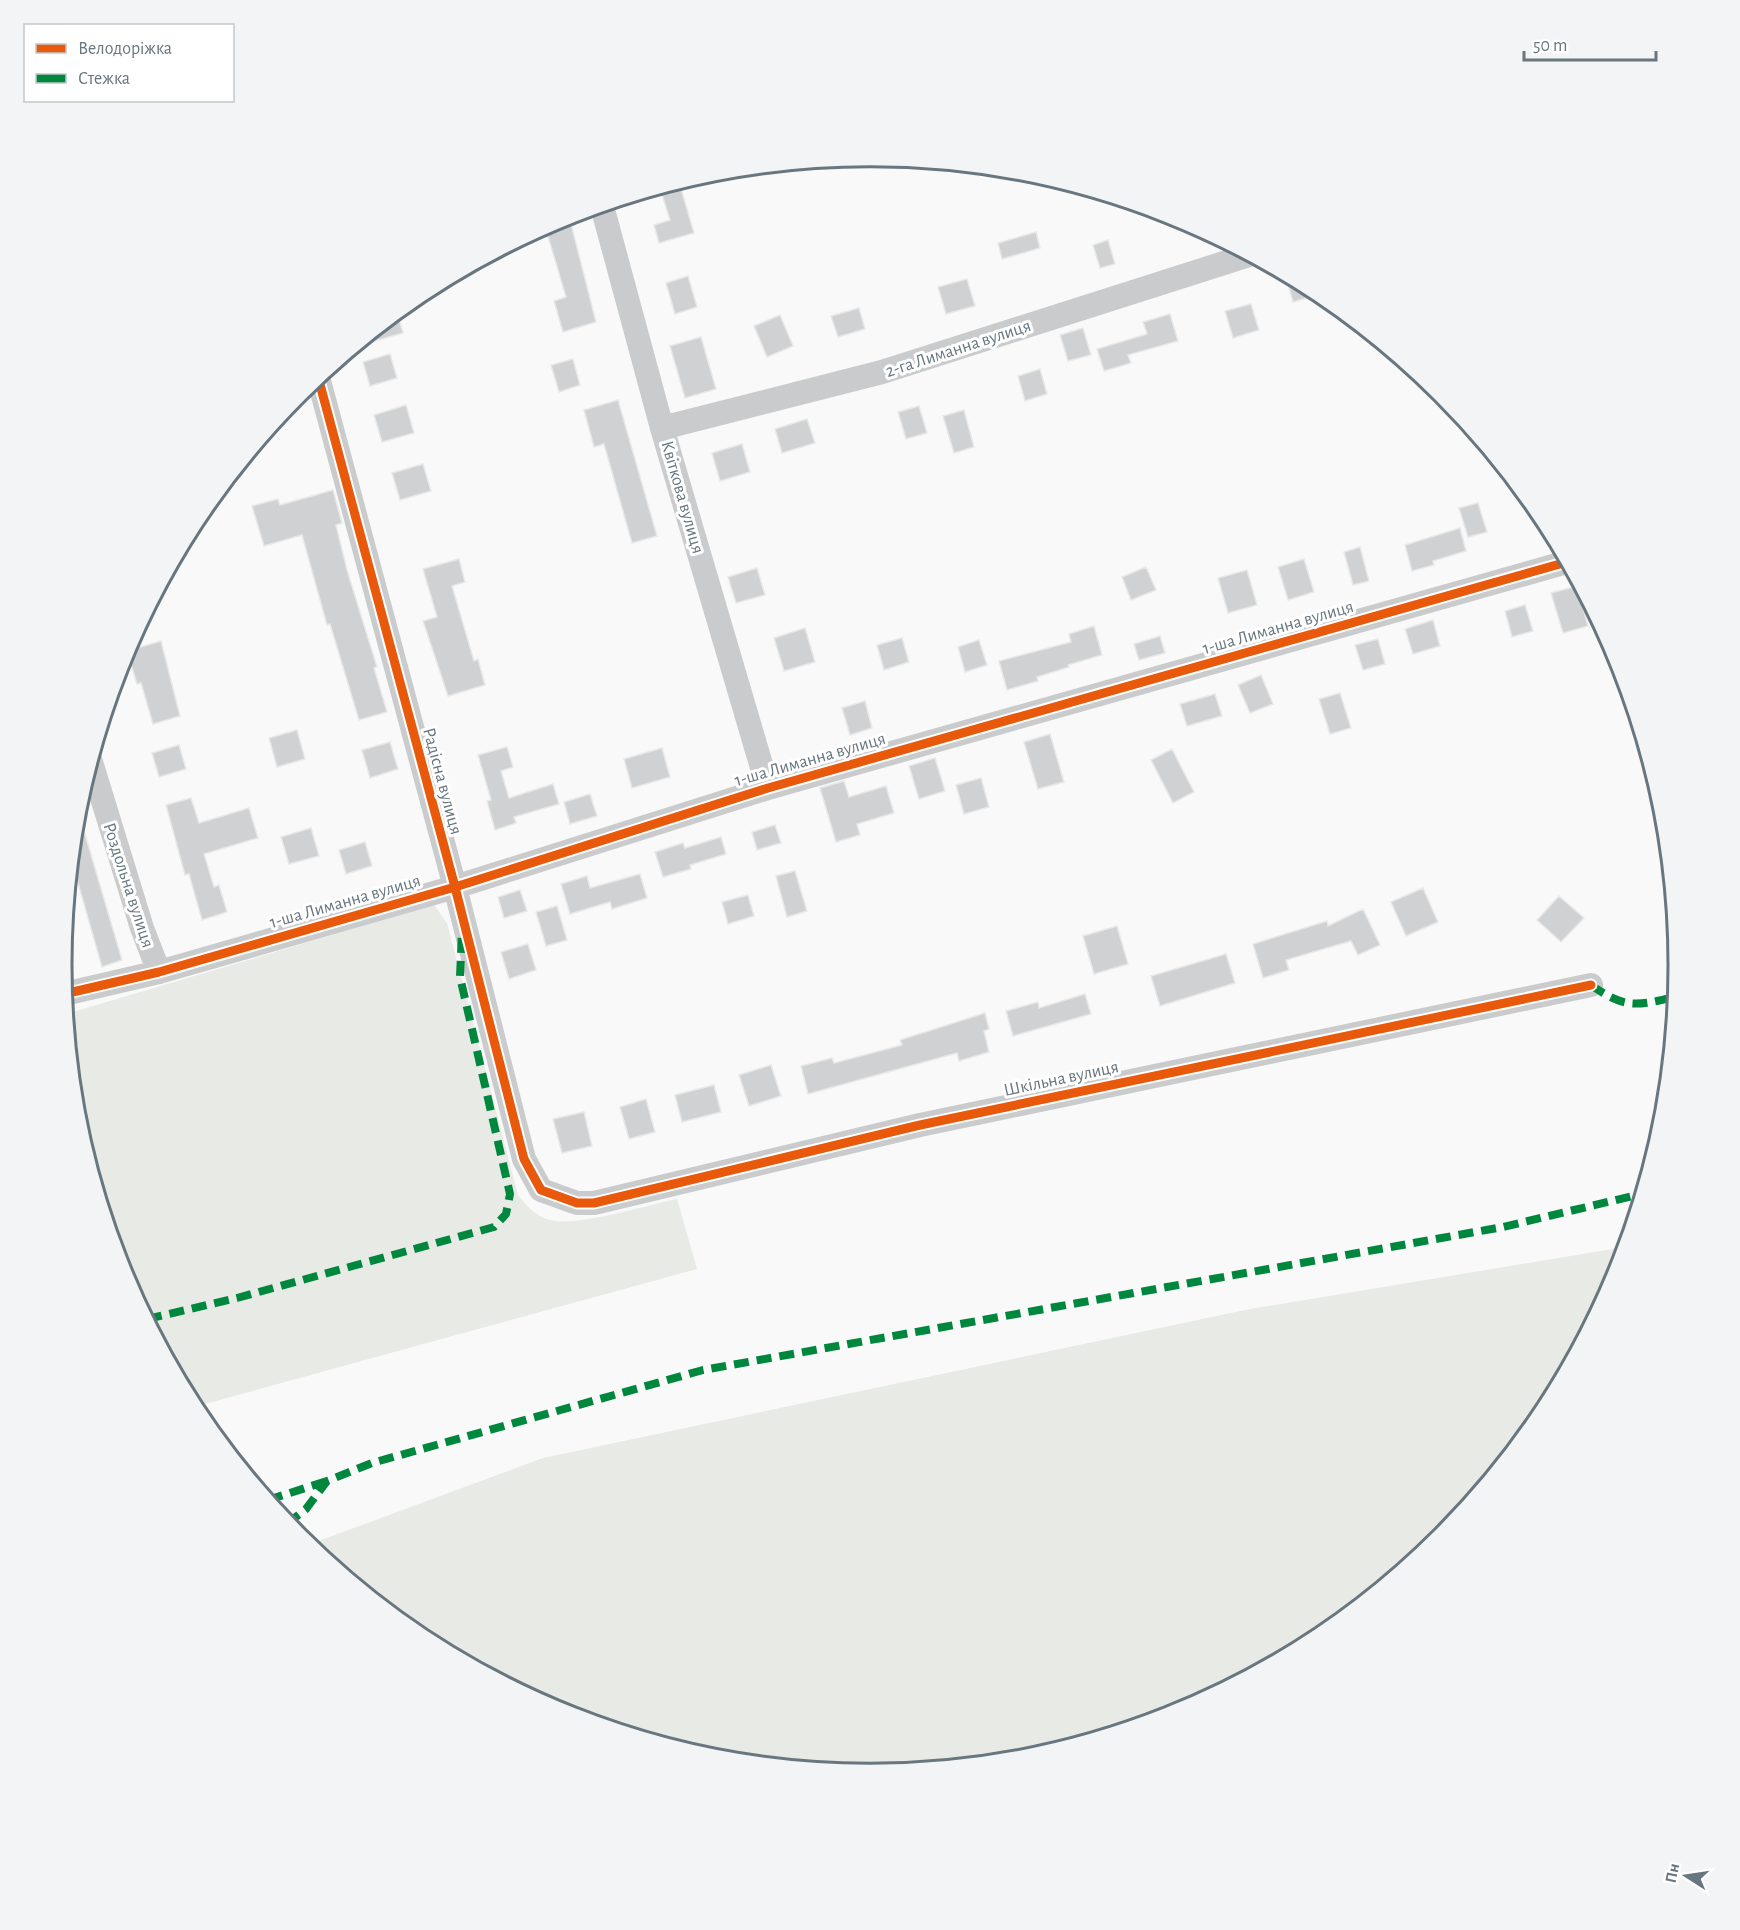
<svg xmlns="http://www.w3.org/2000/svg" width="1740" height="1930" font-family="'Alegreya Sans',sans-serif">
<rect width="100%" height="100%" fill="#f9f9f9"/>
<path fill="#e8eae6" d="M434,905L447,923L518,1195C526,1205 534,1214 546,1219C571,1229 647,1205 677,1199L697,1269L194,1407L123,1274L77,1122L66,1014Z
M1625,1247L1617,1275L1542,1414L1441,1537L1319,1637L1179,1712L1027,1758L870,1773L712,1758L560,1712L421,1637L308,1545L543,1458L1250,1309Z"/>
<path fill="#d0d1d2" stroke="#e8e8e8" stroke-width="1.5" d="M679,182L694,233L659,243L654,225L670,220L660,188Z
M569,216L596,322L563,332L554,301L566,297L545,226Z
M1036,232L1040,248L1002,259L998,243Z
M1108,240L1115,264L1100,268L1093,245Z
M1285,274L1319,293L1320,294L1293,302Z
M688,276L697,307L675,314L666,283Z
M967,279L975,306L946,314L938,287Z
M1251,304L1259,330L1233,338L1225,311Z
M859,308L865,329L838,337L831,316Z
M397,312L403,333L354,347Z
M1170,314L1178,341L1128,355L1131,363L1104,371L1097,349L1147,334L1143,322Z
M780,315L793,346L767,357L754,326Z
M1083,328L1091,355L1068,361L1060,335Z
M701,337L716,389L685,398L670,346Z
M390,354L397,378L370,386L363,362Z
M573,359L580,385L559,392L551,365Z
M1040,369L1047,394L1025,401L1018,376Z
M618,400L657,536L632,543L604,444L594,447L584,410Z
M406,405L414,433L382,442L374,415Z
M919,406L927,433L906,439L898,412Z
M964,410L974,447L954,453L943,416Z
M807,419L815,443L782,453L775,429Z
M742,444L750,472L720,481L712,453Z
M423,464L431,491L400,500L392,473Z
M333,490L342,523L336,525L347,570L377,667L374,668L387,712L359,720L330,624L327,625L302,535L264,546L252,506L278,499L280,505Z
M1478,503L1487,532L1468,537L1459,508Z
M1460,528L1466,551L1433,561L1434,565L1412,571L1405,545Z
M1360,547L1369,581L1353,585L1344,552Z
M459,559L465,582L452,586L474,661L478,659L485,685L448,696L423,621L437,617L423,569Z
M1304,559L1314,592L1288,600L1278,567Z
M1146,567L1156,590L1131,600L1122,577Z
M757,568L765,595L736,603L728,577Z
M1247,570L1257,605L1228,613L1218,578Z
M1577,586L1588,626L1563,633L1551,593Z
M1525,605L1533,631L1512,637L1505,611Z
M1433,620L1440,646L1413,654L1405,629Z
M1094,626L1102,655L1068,665L1069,667L1037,677L1038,681L1007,690L999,661L1071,642L1069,634Z
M805,628L815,662L784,671L774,638Z
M1160,636L1165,653L1139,660L1134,644Z
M902,638L909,662L884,670L877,645Z
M1378,639L1385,664L1363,670L1355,645Z
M979,640L987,665L965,672L958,647Z
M161,641L180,716L153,724L141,683L137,684L127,651Z
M1261,675L1273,704L1250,713L1238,685Z
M1340,693L1351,728L1330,734L1319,699Z
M1215,694L1222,716L1187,726L1180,704Z
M865,701L872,728L850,735L842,708Z
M297,730L305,759L277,767L269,738Z
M1050,734L1064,782L1038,789L1024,742Z
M390,742L398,769L370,778L362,750Z
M179,745L186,769L159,777L152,753Z
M507,747L513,767L501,771L509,798L553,784L559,804L514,817L516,823L495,830L487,801L491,800L478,755Z
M662,748L670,777L632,788L624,759Z
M1172,749L1194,792L1173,803L1151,760Z
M935,758L945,791L919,799L909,766Z
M981,778L989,807L964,814L956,785Z
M844,781L849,797L886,786L894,813L857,824L860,835L836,842L820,788Z
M590,794L597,816L570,824L564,802Z
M191,798L199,823L249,808L258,838L204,854L214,887L219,885L227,912L202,920L189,874L185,875L166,805Z
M77,807L122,960L102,967L72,862Z
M775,825L781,843L757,850L752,832Z
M311,828L319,856L289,864L281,837Z
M721,837L726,854L690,865L691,869L663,877L655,852L683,843L685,848Z
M365,842L372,866L346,874L339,850Z
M795,871L807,911L787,917L776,876Z
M640,874L647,898L612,909L610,902L570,914L561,884L587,876L590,888Z
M1423,888L1438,922L1406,936L1391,902Z
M520,890L527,911L504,918L498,897Z
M748,895L754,916L728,924L722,902Z
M1559,896L1584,918L1561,942L1537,920Z
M557,906L567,940L546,946L536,912Z
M1363,909L1380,945L1358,955L1351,941L1286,960L1289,970L1263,978L1253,944L1327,921L1328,926Z
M1117,926L1128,964L1094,974L1083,936Z
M528,944L536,970L509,979L501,952Z
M1226,954L1235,983L1160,1006L1151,976Z
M1085,994L1091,1014L1013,1036L1006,1011L1038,1002L1039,1008Z
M985,1013L989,1029L984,1031L989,1052L959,1061L957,1053L808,1094L801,1066L832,1058L834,1063L902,1045L900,1040Z
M771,1065L781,1096L749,1106L739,1075Z
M714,1085L721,1112L682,1122L675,1095Z
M646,1099L655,1132L629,1139L620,1107Z
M584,1112L592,1146L562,1153L553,1119Z"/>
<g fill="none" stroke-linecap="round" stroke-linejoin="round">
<path stroke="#cacbcc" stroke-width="24" d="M602,206L662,428L768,788
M318,377L455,887L524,1159L541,1190L577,1203H594L920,1125L1591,985
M662,428L882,372L1249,255
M91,762L142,928L159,972
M64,994L159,972L455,887L768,788L1567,562"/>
<path stroke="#00873e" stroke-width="8" stroke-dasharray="15 8" stroke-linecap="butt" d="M1591,985C1625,1009 1636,1006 1675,997
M147,1319L237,1298L494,1227L506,1214L510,1194L460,977L462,931
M268,1500L327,1481
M287,1524L306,1509L327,1481L372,1463L703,1370L1503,1227L1641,1194"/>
<defs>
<path id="cycleway" d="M318,377L455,887L524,1159L541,1190L577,1203H594L920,1125L1591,985
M64,994L159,972L455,887L768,788L1567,562"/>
</defs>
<use href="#cycleway" stroke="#fff" stroke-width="13"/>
<use href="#cycleway" stroke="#e8590c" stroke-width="9"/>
</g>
<g text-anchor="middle" stroke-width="6" stroke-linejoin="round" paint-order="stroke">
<g font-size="18" fill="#67767f" stroke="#fff">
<text transform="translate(958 348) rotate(-18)" y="6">2-га Лиманна вулиця</text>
<text transform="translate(683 497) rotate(74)" y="6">Квіткова вулиця</text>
<text transform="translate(1278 627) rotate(-16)" y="6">1-ша Лиманна вулиця</text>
<text transform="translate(810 759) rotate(-16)" y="6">1-ша Лиманна вулиця</text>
<text transform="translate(443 781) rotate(75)" y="6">Радісна вулиця</text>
<text transform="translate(129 885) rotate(72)" y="6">Роздольна вулиця</text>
<text transform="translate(345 901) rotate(-16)" y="6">1-ша Лиманна вулиця</text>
<text transform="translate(1061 1078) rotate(-12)" y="6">Шкільна вулиця</text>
</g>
</g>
<path d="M0 0H1740V1930H0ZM72 965a798 798 0 1 1 1596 0a798 798 0 1 1-1596 0Z" fill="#f3f4f5" fill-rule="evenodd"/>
<path fill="none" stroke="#67767f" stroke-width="3" d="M72 965a798 798 0 1 1 1596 0a798 798 0 1 1-1596 0Z"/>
<rect x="24" y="24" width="210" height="78" fill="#ffffff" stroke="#c2c8cc" stroke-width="1.5"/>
<rect x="36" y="44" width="30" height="9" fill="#e8590c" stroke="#c2c8cc" stroke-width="1.5"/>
<text x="78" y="54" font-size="18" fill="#67767f">Велодоріжка</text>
<rect x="36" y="74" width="30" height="9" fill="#00873e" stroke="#c2c8cc" stroke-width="1.5"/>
<text x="78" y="84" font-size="18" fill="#67767f">Стежка</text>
<g transform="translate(1686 1876) rotate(282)" stroke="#ffffff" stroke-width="4.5" paint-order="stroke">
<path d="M0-4.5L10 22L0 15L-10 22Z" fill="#67767f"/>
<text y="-9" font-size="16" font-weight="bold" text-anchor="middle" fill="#67767f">Пн</text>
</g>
<path d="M1524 51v9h132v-9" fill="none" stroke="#67767f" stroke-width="3"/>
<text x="1533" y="51" font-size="18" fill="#67767f" stroke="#ffffff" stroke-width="4.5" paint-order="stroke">50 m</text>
</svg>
